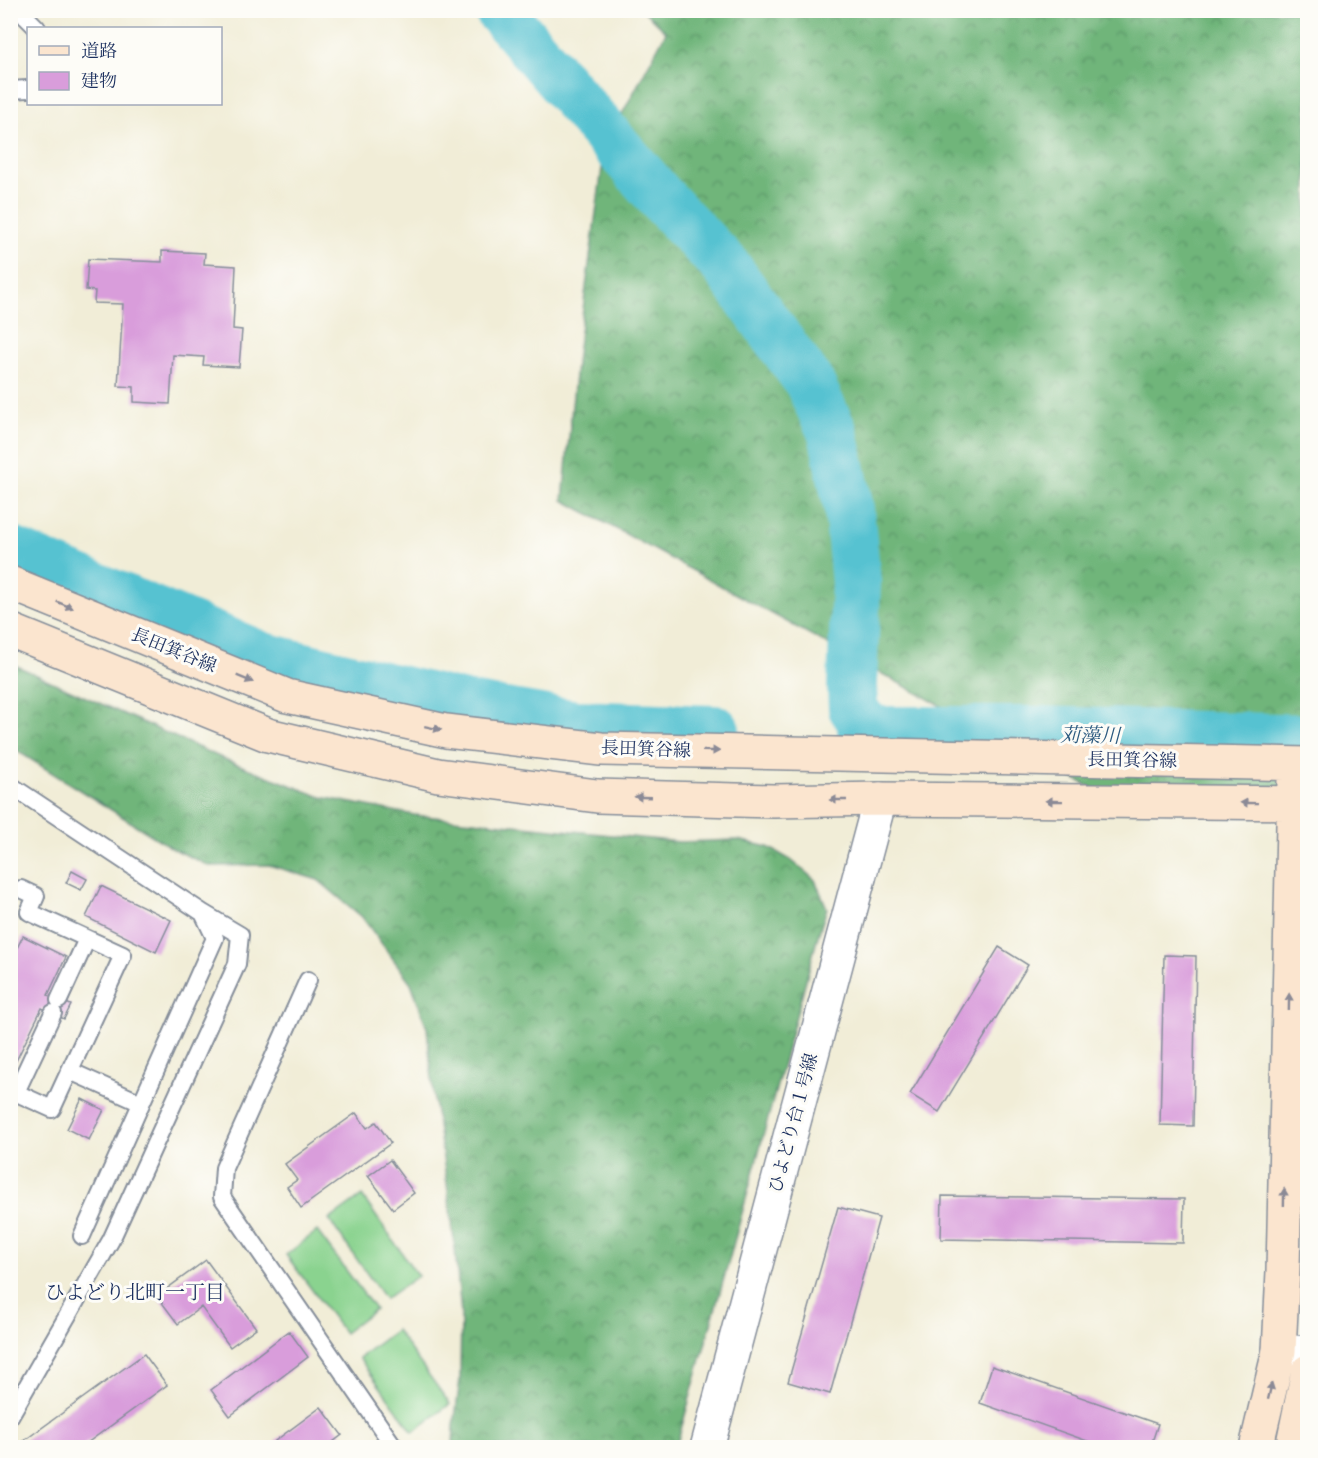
<svg xmlns="http://www.w3.org/2000/svg" width="1318" height="1458" font-family="'Old Standard TT','Noto Serif JP',serif">
<defs>
<pattern id="forest-crowns" width="20" height="18" patternUnits="userSpaceOnUse" patternTransform="scale(1.5)"><rect width="20" height="18" fill="#6fb57a"/><path d="M2 6a3 3 0 1 1 6 0M12 15a3 3 0 1 1 6 0" fill="none" stroke="#5a9467"/></pattern>
</defs>
<rect width="100%" height="100%" fill="#fdfcf7"/>
<filter id="ink" filterUnits="userSpaceOnUse"><feTurbulence type="fractalNoise" baseFrequency=".0167" numOctaves="2"/><feDisplacementMap in="SourceGraphic" scale="12" xChannelSelector="R" yChannelSelector="G"/><feConvolveMatrix kernelMatrix="1 2 1 2 8 2 1 2 1" color-interpolation-filters="sRGB"/></filter>
<filter id="wash" filterUnits="userSpaceOnUse"><feTurbulence type="fractalNoise" baseFrequency=".008" numOctaves="4" result="noise"/><feDisplacementMap in="SourceGraphic" scale="24" xChannelSelector="R" yChannelSelector="G"/><feGaussianBlur stdDeviation="1.35" result="paint"/><feColorMatrix in="noise" values="0 0 0 0 0 0 0 0 0 0 0 0 0 0 0 0 0 1.4 0 .05"/><feComposite in="paint" operator="in"/></filter>
<g filter="url(#wash)">
<rect width="100%" height="100%" fill="#f1edd7"/>
<path fill="url(#forest-crowns)" stroke="#45726c" stroke-width="1.5" d="M644,11H1307V795L1121,804L563,500L577,354L605,146L666,32Z
M10,663L224,759L321,797L414,815L680,842L738,840L768,847L791,860L815,880L827,908L818,936L730,1257L676,1447H453L454,1426L460,1379L461,1314L455,1249L447,1184L434,1100L427,1028L411,983L362,917L318,880L269,865L209,866L172,848L11,747Z"/>
<path fill="#8ad38f" stroke="#528176" stroke-width="1.5" d="M362,1196L418,1276L385,1299L329,1220Z
M317,1231L375,1309L344,1333L286,1255Z
M396,1330L450,1404L413,1432L359,1358Z"/>
<g fill="none" stroke-linecap="round" stroke-linejoin="round">
<path stroke="#57c2d1" stroke-width="50" d="M499,10L661,198L725,265L809,382L833,433L849,509L856,582L852,686L853,708L861,720L872,730
M10,551L263,657L469,707L576,725L715,730
M862,731H1039L1308,739"/>
</g>
<g id="blocks">
<path fill="#d99ddb" d="M162,251L205,253L204,264L236,266L233,329L242,330L239,367L203,365L204,357L173,355L170,404L134,402V387L118,386L123,304L94,303L95,291L86,290L88,259L162,262Z
M72,871L87,879L81,890L66,883Z
M101,886L171,920L156,952L86,917Z
M23,936L66,957L48,995L71,1005L64,1019L42,1008L13,1067L10,1066V962Z
M999,947L1028,965L939,1112L910,1094Z
M1164,955L1196,956L1193,1126L1160,1125Z
M82,1099L104,1110L89,1140L67,1129Z
M356,1113L367,1128L376,1122L391,1143L301,1208L287,1187L297,1180L285,1164Z
M390,1160L414,1193L393,1209L368,1176Z
M942,1196L1184,1199L1183,1243L941,1239Z
M838,1207L879,1218L830,1394L788,1382Z
M206,1260L256,1328L230,1347L201,1307L178,1324L157,1296Z
M289,1331L308,1357L230,1416L211,1390Z
M144,1354L167,1385L80,1448H14Z
M992,1366L1158,1424L1150,1448H1107L980,1403Z
M321,1407L342,1435L325,1448H279L275,1441Z"/>
</g>
</g>
<g filter="url(#ink)">
<use href="#blocks" fill-opacity="0" stroke="#868e9a" stroke-width="1.5"/>
<g fill="none" stroke-linecap="round" stroke-linejoin="round">
<defs>
<path id="lane" d="M19,10L37,28
M10,90L28,89
M10,785L203,913L215,938L82,1236
M308,980L224,1168L222,1197L395,1448
M59,1000L87,939
M70,1071L141,1103
M10,1090L52,1109L123,955L29,912L36,896L21,889
M16,1092L53,1013
M10,1416L111,1240L237,964L240,935L203,913"/>
<path id="street" d="M1279,1351L1308,1353
M707,1448L880,799"/>
<path id="secondary" d="M10,583L287,696L446,731L601,749L1308,764
M10,630L268,735L438,775L597,796L774,801L880,799L1308,803
M1256,1448L1279,1351L1283,1271L1294,780
M1292,1448L1308,1371"/>
</defs>
<use href="#lane" stroke="#868e9a" stroke-width="20"/>
<use href="#street" stroke="#868e9a" stroke-width="36"/>
<use href="#secondary" stroke="#868e9a" stroke-width="36"/>
<use href="#lane" stroke="#fff" stroke-width="16"/>
<use href="#street" stroke="#fff" stroke-width="33"/>
<use href="#secondary" stroke="#fbe5cf" stroke-width="33"/>
</g>
<defs><path id="oneway-solid" d="M-6-.8H1V-3.2L6.5 0L1 3.2V.8H-6Z" transform="scale(1.5)"/></defs>
<g fill="#8b8a96">
<use href="#oneway-solid" transform="translate(65 605) rotate(22)"/>
<use href="#oneway-solid" transform="translate(245 679) rotate(22)"/>
<use href="#oneway-solid" transform="translate(433 728) rotate(12)"/>
<use href="#oneway-solid" transform="translate(711 751) rotate(1)"/>
<use href="#oneway-solid" transform="translate(643 797) rotate(-178)"/>
<use href="#oneway-solid" transform="translate(838 800) rotate(180)"/>
<use href="#oneway-solid" transform="translate(1054 801) rotate(-179)"/>
<use href="#oneway-solid" transform="translate(1249 803) rotate(-179)"/>
<use href="#oneway-solid" transform="translate(1289 1002) rotate(-89)"/>
<use href="#oneway-solid" transform="translate(1284 1197) rotate(-89)"/>
<use href="#oneway-solid" transform="translate(1270 1391) rotate(-77)"/>
</g>
</g>
<g text-anchor="middle" stroke-width="6" stroke-linejoin="round" paint-order="stroke">
<g font-size="18" fill="#1b2f5e" stroke="#fdfcf7">
<text transform="translate(174 650) rotate(22)" y="6">長田箕谷線</text>
<text transform="translate(646 749) rotate(2)" y="6">長田箕谷線</text>
<text transform="translate(1132 760) rotate(1)" y="6">長田箕谷線</text>
<text transform="translate(793 1123) rotate(-75)" y="6">ひよどり台１号線</text>
</g>
<g font-size="20" font-style="italic" fill="#2d5b80" stroke="#fdfcf7">
<text transform="translate(1090 735) rotate(1)" y="7">苅藻川</text>
</g>
<g font-size="20" fill="#1b2f5e" stroke="#fdfcf7">
<text x="135" y="1299">ひよどり北町一丁目</text>
</g>
</g>
<rect width="1318" height="1458" fill="none" stroke="#fdfcf7" stroke-width="36"/>
<rect x="27" y="27" width="195" height="78" fill="#fdfcf7" stroke="#a3aaba" stroke-width="1.5"/>
<rect x="39" y="46" width="30" height="9" fill="#fbe5cf" stroke="#a3aaba" stroke-width="1.5"/>
<text x="81" y="57" font-size="18" fill="#1b2f5e">道路</text>
<rect x="39" y="72" width="30" height="18" fill="#d99ddb" stroke="#a3aaba" stroke-width="1.5"/>
<text x="81" y="87" font-size="18" fill="#1b2f5e">建物</text>
</svg>
